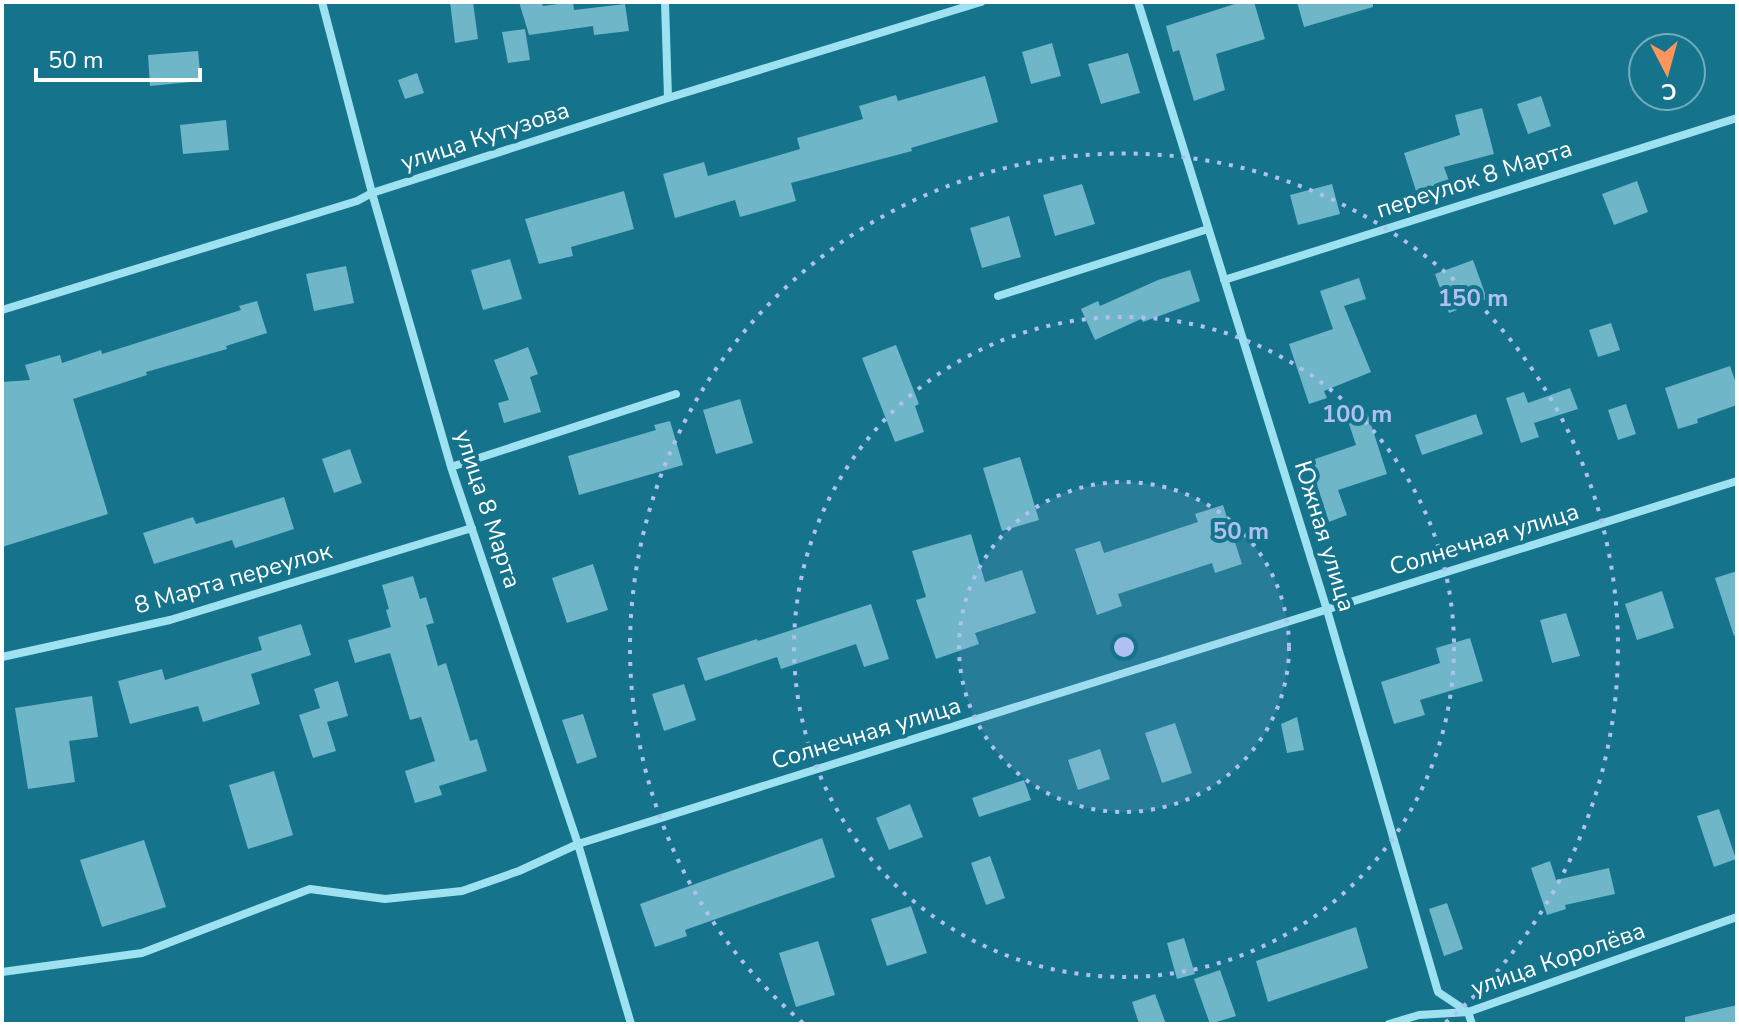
<svg xmlns="http://www.w3.org/2000/svg" width="1739" height="1026" font-family="'Nunito Sans',sans-serif">
<rect width="100%" height="100%" fill="#15748c"/>
<path fill="#6eb6c8" d="M450,2H473L478,39L455,43Z
M519,2H541L543,6L573,2L574,10L625,4L629,31L594,35L593,26L529,35Z
M1241,2H1254L1265,39L1216,54L1225,90L1194,101L1179,50L1173,52L1166,26Z
M1297,2H1373V7L1304,27Z
M525,29L530,60L508,63L502,32Z
M1052,43L1061,76L1031,84L1022,52Z
M198,51L201,81L150,86L148,55Z
M1128,53L1140,93L1101,104L1088,64Z
M417,73L424,93L405,99L398,80Z
M985,76L998,122L911,148L912,151L791,183L796,201L740,217L735,200L675,218L663,174L704,162L708,176L800,149L797,138L863,119L859,106L896,95L898,101Z
M1541,96L1551,126L1528,134L1517,104Z
M1482,108L1494,154L1444,167L1449,181L1416,191L1404,153L1460,135L1455,115Z
M226,120L229,150L183,154L180,125Z
M1637,181L1648,212L1614,225L1602,194Z
M1082,184L1095,224L1055,236L1043,195Z
M1332,184L1340,214L1298,225L1290,195Z
M624,191L634,229L571,247L573,256L539,264L525,219Z
M1009,216L1021,257L982,268L970,228Z
M510,259L522,299L483,310L471,270Z
M1473,260L1487,299L1449,313L1435,274Z
M346,266L354,303L314,311L306,274Z
M1190,270L1200,301L1143,322L1141,319L1095,340L1081,309L1098,301L1100,306L1158,280Z
M1359,278L1366,299L1344,306L1371,372L1324,391L1327,398L1309,404L1289,344L1333,329L1320,291Z
M257,301L267,333L226,346L227,349L146,372L147,375L73,399L108,514L2,547V382L30,380L25,365L60,355L62,363L101,350L102,354L241,310L239,306Z
M1611,323L1620,350L1598,357L1589,330Z
M896,345L919,404L915,406L924,432L895,442L862,358Z
M528,347L538,374L530,377L541,412L504,423L498,403L509,400L494,360Z
M1730,366L1737,386V405L1697,419L1698,423L1678,429L1665,388Z
M1570,388L1578,409L1534,423L1539,437L1521,443L1506,398L1524,392L1528,403Z
M740,399L753,443L716,454L703,410Z
M1626,404L1636,434L1618,440L1608,410Z
M1367,412L1387,474L1338,490L1347,515L1329,522L1309,461L1356,445L1347,418Z
M1476,414L1483,434L1422,455L1415,435Z
M670,421L683,465L579,495L568,456L656,430L654,425Z
M350,449L362,483L334,493L322,459Z
M1020,457L1039,520L1002,531L983,468Z
M284,497L294,529L235,548L232,540L154,564L143,533L193,517L196,524Z
M1223,505L1242,564L1215,573L1212,563L1118,594L1122,606L1097,615L1075,549L1100,541L1104,553L1198,522L1195,514Z
M971,534L985,582L1022,570L1036,613L975,633L979,644L936,659L916,600L926,597L912,551Z
M593,564L608,610L567,623L552,578Z
M1737,571V635L1734,636L1715,578Z
M413,576L420,599L426,597L434,623L426,625L438,666L446,663L470,741L477,739L487,771L439,786L442,795L415,803L405,771L435,761L421,717L410,720L390,653L355,663L348,640L391,627L386,610L389,609L382,585Z
M1662,591L1674,628L1637,640L1625,604Z
M871,604L889,659L864,667L856,644L781,669L777,657L705,681L697,658L757,639L758,641Z
M1566,613L1580,656L1552,663L1540,620Z
M301,624L311,655L251,674L260,704L203,722L198,706L130,724L118,681L162,669L165,680L262,650L258,637Z
M1470,638L1483,681L1420,700L1425,715L1394,724L1381,682L1440,663L1436,648Z
M338,681L348,716L327,722L336,751L313,758L299,715L320,708L314,689Z
M684,684L696,720L664,731L652,694Z
M92,696L98,737L69,741L75,782L28,789L15,708Z
M583,714L597,757L577,764L562,720Z
M1297,717L1304,750L1287,753L1281,724Z
M1175,723L1192,773L1162,783L1145,733Z
M1100,749L1110,779L1078,790L1068,760Z
M274,771L293,835L248,849L229,785Z
M1024,780L1031,800L979,817L972,798Z
M910,804L923,837L889,850L876,818Z
M1719,809L1736,859L1714,867L1697,816Z
M822,838L835,877L685,930L687,936L655,947L640,904Z
M144,840L166,907L102,927L80,860Z
M990,856L1005,898L986,905L971,863Z
M1550,861L1556,880L1609,868L1615,894L1565,905L1566,909L1547,915L1531,868Z
M1447,903L1463,949L1444,956L1429,909Z
M911,906L927,953L887,966L871,919Z
M1356,927L1368,968L1268,1002L1256,961Z
M1184,938L1195,974L1177,979L1167,943Z
M818,941L835,995L796,1007L779,953Z
M1220,970L1236,1016L1210,1024L1194,979Z
M1155,994L1166,1024H1139L1132,1002Z
M1737,1005V1024H1685V1017Z"/>
<g fill="none" stroke-linecap="round" stroke-linejoin="round">
<path stroke="#9ee1f0" stroke-width="8" d="M322,2L372,193L451,467L578,844L631,1024
M665,2L668,98
M1138,2L1327,610L1438,992L1468,1012L1472,1024
M1224,280L1737,118
M998,296L1208,229
M2,310L357,201L372,193L668,98L981,2
M451,467L676,394
M2,657L170,620L472,528
M2,972L142,953L310,889L385,899L462,891L519,871L578,844L1737,481
M1389,1024L1419,1015L1468,1012L1737,917"/>
</g>
<circle cx="1124" cy="647" r="165" fill="#b0c1f1" fill-opacity=".12"/>
<g fill="none" stroke="#b0c1f1" stroke-width="4" stroke-dasharray="4 8">
<circle cx="1124" cy="647" r="165"/>
<circle cx="1124" cy="647" r="330"/>
<path d="M803 1023A494 494 0 1 1 1445 1023"/>
</g>
<g text-anchor="middle" stroke-width="8" stroke-linejoin="round" paint-order="stroke">
<g font-size="24" fill="#fff" stroke="#15748c">
<text transform="translate(485 136) rotate(-18)" y="8">улица Кутузова</text>
<text transform="translate(1474 179) rotate(-18)" y="8">переулок 8 Марта</text>
<text transform="translate(488 509) rotate(72)" y="8">улица 8 Марта</text>
<text transform="translate(1325 536) rotate(73)" y="8">Южная улица</text>
<text transform="translate(1484 539) rotate(-17)" y="8">Солнечная улица</text>
<text transform="translate(233 578) rotate(-16)" y="8">8 Марта переулок</text>
<text transform="translate(866 733) rotate(-17)" y="8">Солнечная улица</text>
<text transform="translate(1558 959) rotate(-19)" y="8">улица Королёва</text>
</g>
</g>
<circle cx="1124" cy="647" r="12" fill="#b0c1f1" stroke="#15748c" stroke-width="4"/>
<g font-size="24" text-anchor="middle" font-weight="bold" fill="#b0c1f1" stroke="#15748c" stroke-width="8" stroke-linejoin="round" paint-order="stroke">
<text x="1473" y="306">150 m</text>
<text x="1357" y="422">100 m</text>
<text x="1241" y="539">50 m</text>
</g>
<rect width="1739" height="1026" fill="none" stroke="#ffffff" stroke-width="8"/>
<g transform="translate(1667 72) rotate(174)"><circle r="38" fill="#15748c" stroke="#73acba" stroke-width="2"/>
<path d="M0-6L14 30L0 20L-14 30Z" fill="#ff955d"/>
<text y="-12" font-size="22" font-weight="bold" text-anchor="middle" fill="#ffffff">С</text>
</g>
<path d="M36 68v12h164v-12" fill="none" stroke="#ffffff" stroke-width="4"/>
<text x="48" y="68" font-size="24" fill="#ffffff" stroke="#15748c" stroke-width="6" paint-order="stroke">50 m</text>
</svg>
